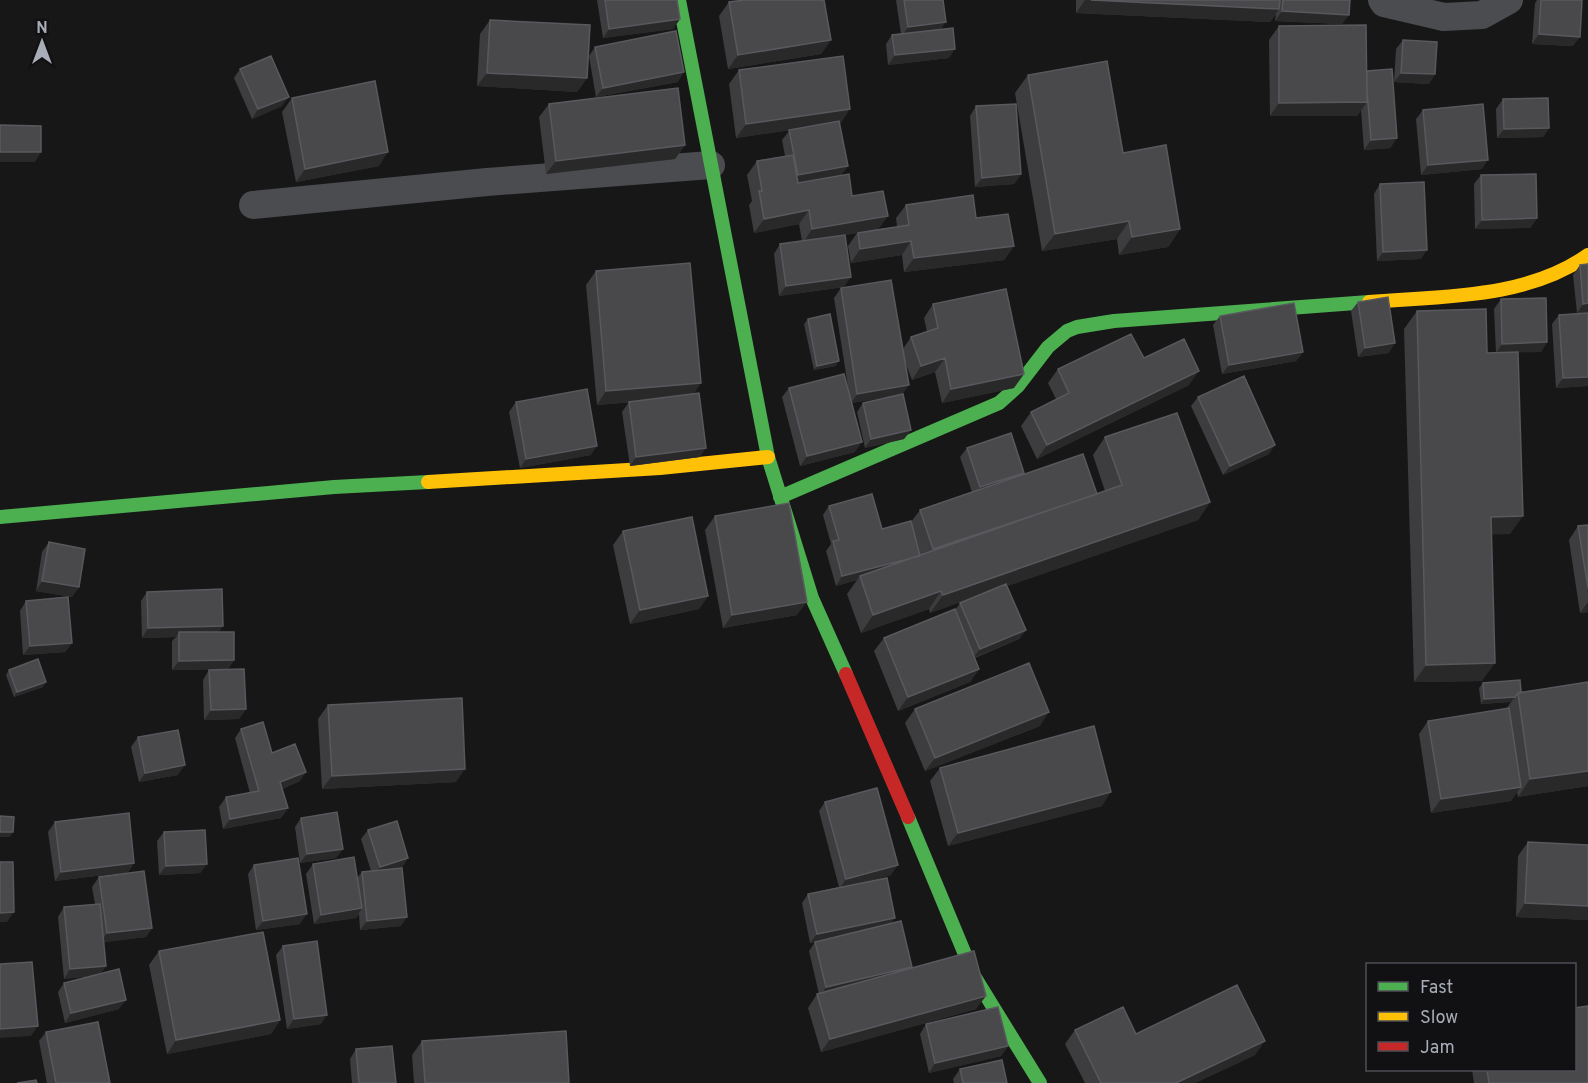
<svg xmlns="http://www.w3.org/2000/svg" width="1588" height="1083" font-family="Overpass,sans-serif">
<rect width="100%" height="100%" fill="#171717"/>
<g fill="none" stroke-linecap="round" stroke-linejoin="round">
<path stroke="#4b4c50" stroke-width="28" d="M1382,0L1384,3L1444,17L1482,15L1509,0
M253,205L487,182L711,165"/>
<path stroke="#4caf50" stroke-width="14" d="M679,0L768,457L812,598L846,674
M780,497L999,403L1018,386L1048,347L1067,331L1077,327L1114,321L1369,302
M0,517L334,487L428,482
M908,817L974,976L1040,1083"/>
<path stroke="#ffc107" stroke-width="14" d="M1369,302C1442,296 1526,299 1588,255
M428,482L660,468L768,457"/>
<path stroke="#c62828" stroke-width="14" d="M846,674L908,817"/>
</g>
<path fill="#3d3d3f" d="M597,0H677L680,19L673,29L603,38Z
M896,0H943L941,29L949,58L888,65L886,44L892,35L901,34Z
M1076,0H1350L1349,15L1342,24L1275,21L1276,14L1270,22L1076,13Z
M1537,0H1582L1573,46L1532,44L1535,3Z
M729,2L831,40L821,54L728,69L719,16Z
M490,20L587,78L577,92L477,86L480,34Z
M1279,26L1367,71L1397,138L1390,148L1364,150L1361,110L1357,116H1270L1269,40Z
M1403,40L1435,74L1429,84L1394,82L1396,49Z
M595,47L678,82L596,97L589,56Z
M240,69L282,106L252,119L234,78Z
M739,70L841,123H839L848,166L841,175L852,196L888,216L878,229L897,227L896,218L906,205L976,218L1014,246L1004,260L904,272L902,255L851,263L848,246L857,233L845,235L844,287L779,296L774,254L780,244L802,241L799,224L754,233L749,205L752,201L747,175L757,161L785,156L782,140L790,130L736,138L729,84Z
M1028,75L1123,153L1180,229L1168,247L1119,255L1117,239L1042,251L1015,93Z
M292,98L379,166L296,182L282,112Z
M1503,99L1549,128L1543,137L1497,138L1496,109Z
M549,104L685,145L675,159L546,174L539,117Z
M976,106L1021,174L1014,184L975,187L970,116Z
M1423,110L1482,169L1421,175L1416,119Z
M1481,175L1537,218L1530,228L1475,229L1474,184Z
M1380,184L1421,259L1377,261L1374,194Z
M1588,264V312L1577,313L1573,275L1580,265Z
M596,271L694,394L700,457L630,466L622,412L629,402H634L597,405L586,285Z
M841,288L903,349L911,337L927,332L924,318L933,304L1014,388L942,403L935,372L912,380L904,359L902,394L911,430L904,439L865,448L857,412L863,403L897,395L851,403L855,452L800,466L782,397L789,388L850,399L834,298Z
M1501,299L1547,342L1541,352H1518L1510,534H1491L1482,681L1414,682L1404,329L1417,311L1487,353H1496L1494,309Z
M1358,302L1389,353L1358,357L1351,311Z
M1588,313V386L1556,388L1552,324L1559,315Z
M1220,316L1303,352L1296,361L1222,374L1213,325Z
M808,319L836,366L814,370L804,324Z
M1144,358L1189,385L1037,459L1021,426L1031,412L1056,399L1048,383L1058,369Z
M1198,397L1269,454L1223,475L1191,406Z
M516,402L591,455L520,468L509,412Z
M1105,437L1210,502L1198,520L1007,586L1026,630L1019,639L975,658L979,669L970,682L898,711L874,651L884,638L955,610L960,603L977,596L930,613L929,609L861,633L847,594L857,580L836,586L826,551L831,544L823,515L829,506L882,529L911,522L920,510L972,492L960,457L967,448L1024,473L1023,475L1096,494L1105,491L1093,455Z
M715,516L797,615L723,628L705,530Z
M1588,525V612L1580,613L1569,540L1578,526Z
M623,531L708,596L699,609L630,624L613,545Z
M49,542L79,587L72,597L36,591L42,552Z
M147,592L219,632L234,660L228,669L172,670V641L176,637L142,638L141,601Z
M26,601L72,643L65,652L23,655L20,611Z
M9,670L43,687L14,697L6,675Z
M209,670L246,709L239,719L204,720L203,680Z
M1588,682V786L1518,797L1517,792L1511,801L1431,813L1419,734L1428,721L1506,709L1511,702L1481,704L1479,688L1483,683L1521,692Z
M328,705L456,782L322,789L318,719Z
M915,709L1040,726L925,771L905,723Z
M241,729L272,753L300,781L282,789L288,808L281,818L223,829L219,807L226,797L250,793L235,738Z
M138,737L178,775L139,782L131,747Z
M940,768L1102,806L948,846L930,781Z
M825,802L891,875L856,884L891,924L912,967L911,968L976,1009L821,1052L808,1008L817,994H819L809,951L815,942L810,943L802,903L808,894L839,887L819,811Z
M301,818L343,849L336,858L300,863L295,827Z
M55,822L134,863L128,872L55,881L48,832Z
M368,830L402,868L401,926L360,930L359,914L356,918L314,924L306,874L313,864L357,878L362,872L371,871L361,839Z
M164,832L207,864L200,873L159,875L157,841Z
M1528,842L1588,845V920L1516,917L1518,856Z
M254,865L300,924L256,930L248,874Z
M99,877L152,928L146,937L103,942L106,966L100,974L119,1009L65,1023L58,992L64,983L90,976L64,979L58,917L64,907L95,904L92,887Z
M283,946L321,1024L287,1029L276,955Z
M159,951L280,1020L271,1034L167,1054L149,965Z
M926,1024L1008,1046L1001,1056L929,1073L920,1034Z
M1075,1030L1136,1034L1255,1055L1195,1083H1085L1065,1044Z
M46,1032L110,1083H47L39,1041Z
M422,1041L569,1083H414L412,1055Z
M356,1049L396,1083H352L350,1059Z
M960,1069L1007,1083H954L953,1079Z
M1472,1070H1575L1588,1083H1474Z"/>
<path fill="#29292a" d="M1085,0L1279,9L1270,22L1076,13Z
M1282,11L1349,15L1342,24L1275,21Z
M680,19L673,29L603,38L609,29Z
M946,22L939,32L901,37L908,27Z
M1539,34L1580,37L1573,46L1532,44Z
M831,40L821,54L728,69L738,55Z
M955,49L949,58L888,65L895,55Z
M684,72L678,82L596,97L603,88Z
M487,73L587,78L577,92L477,86Z
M1401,73L1435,74L1429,84L1394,82Z
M289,97L282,106L252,119L258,109Z
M1367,102L1357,116H1270L1279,103Z
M850,109L841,123L736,138L746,124Z
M1549,128L1543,137L1497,138L1504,129Z
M1397,138L1390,148L1364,150L1371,140Z
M685,145L675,159L546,174L556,161Z
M0,152H41L35,162H0Z
M388,152L379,166L296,182L305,169Z
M1488,160L1482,169L1421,175L1428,165Z
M848,166L841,175L791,185L798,175Z
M1021,174L1014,184L975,187L982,178Z
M809,210L799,224L754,233L764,219Z
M888,216L878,229L803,243L812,229Z
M1537,218L1530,228L1475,229L1482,220Z
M1129,221L1117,239L1042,251L1055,234Z
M1180,229L1168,247L1119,255L1132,237Z
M911,241L902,255L851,263L860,249Z
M1014,246L1004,260L904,272L914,258Z
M1427,250L1421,259L1377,261L1383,252Z
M851,277L844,287L779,296L786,286Z
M1588,303V312L1577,313L1583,304Z
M1547,342L1541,352L1496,353L1502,344Z
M1395,343L1389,353L1358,357L1365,348Z
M1303,352L1296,361L1222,374L1229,365Z
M945,358L935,372L912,380L921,366Z
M839,361L836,366L814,370L817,366Z
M1199,371L1189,385L1037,459L1047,445Z
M1024,374L1014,388L942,403L951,389Z
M1588,377V386L1556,388L1563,378Z
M701,383L692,397L597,405L606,391Z
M909,385L902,395L851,403L857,394Z
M911,430L904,439L865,448L871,439Z
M862,442L855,452L800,466L807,456Z
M1275,445L1269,454L1223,475L1230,466Z
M597,446L591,455L520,468L526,459Z
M706,448L700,457L630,466L636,457Z
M1024,473L1018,482L974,497L980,487Z
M1097,494L924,563L933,549Z
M1210,502L1198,520L930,613L943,595Z
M1523,516L1510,534L1478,535L1491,517Z
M920,556L860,576L857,580L836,586L842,576Z
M42,581L79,587L72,597L36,591Z
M941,591L929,609L861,633L873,615Z
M708,596L699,609L630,624L640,610Z
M807,602L797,615L723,628L732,615Z
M1588,602V612L1580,613Z
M223,626L217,635L179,632L176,637L142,638L148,628Z
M1026,630L1019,639L973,658L980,649Z
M72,643L65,652L23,655L30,646Z
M234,660L228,669L172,670L179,661Z
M1495,663L1482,681L1414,682L1426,665Z
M979,669L970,682L898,711L908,697Z
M46,682L43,687L14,697L17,692Z
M1515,697L1511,702L1481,704L1484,699Z
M246,709L239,719L204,720L211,710Z
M1049,712L1040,726L925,771L935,758Z
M185,765L178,775L139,782L145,773Z
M465,769L456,782L322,789L332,776Z
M1588,771V786L1518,797L1530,779Z
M306,772L300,781L274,792L280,782Z
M1521,787L1511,801L1431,813L1441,799Z
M1111,792L1102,806L948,846L958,833Z
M288,808L281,818L223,829L230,819Z
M0,832H13L10,837H0Z
M343,849L336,858L300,863L307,854Z
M408,858L402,868L373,877L380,867Z
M134,863L128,872L55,881L61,872Z
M207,864L200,873L159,875L166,866Z
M898,865L891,875L840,888L846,879Z
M1525,903L1588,906V920L1516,917Z
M362,908L356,918L314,924L321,915Z
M14,912L7,922H0V913Z
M307,914L300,924L256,930L263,921Z
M407,917L401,926L360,930L367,921Z
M895,918L888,928L810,943L817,934Z
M152,928L146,937L100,943L107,933Z
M106,966L99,975L64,979L70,969Z
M912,967L906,976L820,997L826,987Z
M986,996L976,1009L821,1052L830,1039Z
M126,1000L119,1009L65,1023L71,1013Z
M327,1015L321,1024L287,1029L294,1019Z
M280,1020L271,1034L167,1054L176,1040Z
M38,1026L31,1036L0,1038V1029Z
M1265,1041L1255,1055L1195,1083H1176Z
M1008,1046L1001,1056L929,1073L935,1063Z"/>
<path fill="#49494c" stroke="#58595d" stroke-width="1.5" d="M605,0H677L680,19L609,29Z
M744,0H824L831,40L738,55L729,2Z
M904,0H943L946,22L908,27Z
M1091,0H1280L1279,9Z
M1283,0H1350L1349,15L1282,11Z
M1541,0H1582L1580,37L1539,34Z
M490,20L590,25L587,78L487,73Z
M1366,25L1367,102L1279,103V26Z
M953,28L955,49L895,55L892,35Z
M676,31L684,72L603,88L595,47Z
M1403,40L1437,42L1435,74L1401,73Z
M271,56L289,97L258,109L240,69Z
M843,56L850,109L746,124L739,70Z
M1107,61L1123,153L1166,145L1180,229L1132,237L1129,221L1055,234L1028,75Z
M1392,69L1397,138L1371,140L1367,90V71Z
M375,81L388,152L305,169L292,98Z
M678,88L685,145L556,161L549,104Z
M1548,98L1549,128L1504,129L1503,99Z
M1016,104L1021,174L982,178L976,106Z
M1483,104L1488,160L1428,165L1423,110Z
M839,121L848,166L798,175L789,130Z
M0,125L41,126V152H0Z
M793,155L798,183L849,174L852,196L883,191L888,216L812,229L809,210L764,219L759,191H762L757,161Z
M1536,174L1537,218L1482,220L1481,175Z
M1424,182L1427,250L1383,252L1380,184Z
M973,195L976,218L1008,214L1014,246L914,258L911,241L860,249L858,233L909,225L906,205Z
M845,235L851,277L786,286L780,244Z
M690,263L701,383L606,391L596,271Z
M1588,264V303L1583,304L1580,265Z
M891,280L909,385L857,394L841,288Z
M1006,289L1024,374L951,389L945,358L921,366L911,337L938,328L933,304Z
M1388,297L1395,343L1365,348L1358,302Z
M1546,298L1547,342L1502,344L1501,299Z
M1294,303L1303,352L1229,365L1220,316Z
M1486,309L1487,353L1518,352L1523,516L1491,517L1495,663L1426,665L1417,311Z
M1588,313V377L1563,378L1559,315Z
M830,314L839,361L817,366L808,319Z
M1131,334L1144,358L1184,339L1199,371L1047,445L1031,412L1069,393L1058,369Z
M844,374L862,442L807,456L789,388Z
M1244,376L1275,445L1230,466L1198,397Z
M587,389L597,446L526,459L516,402Z
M699,393L706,448L636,457L629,402Z
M903,394L911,430L871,439L863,403Z
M1177,413L1210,502L943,595L941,591L873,615L860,576L1122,485L1105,437Z
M1011,433L1024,473L980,487L967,448Z
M1083,454L1097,494L933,549L920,510Z
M872,494L882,529L911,521L920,556L842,576L833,541L839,540L829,506Z
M789,503L807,602L732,615L715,516Z
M692,517L708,596L640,610L623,531Z
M1588,525V588L1578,526Z
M49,542L85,549L79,587L42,581Z
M1006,584L1026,630L980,649L960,603Z
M222,589L223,626L148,628L147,592Z
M68,597L72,643L30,646L26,601Z
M955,609L979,669L908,697L884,638Z
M179,632H234V660L179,661Z
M38,659L46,682L17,692L9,670Z
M1029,663L1049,712L935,758L915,709Z
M244,669L246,709L211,710L209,670Z
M1520,680L1521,692L1518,693L1515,697L1484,699L1483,683Z
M1588,682V771L1530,779L1518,693Z
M462,698L465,769L332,776L328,705Z
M1509,708L1521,787L1441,799L1428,721Z
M263,722L272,753L295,744L306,772L280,782L288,808L230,819L226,797L259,791L241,729Z
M1094,726L1111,792L958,833L940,768Z
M178,730L185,765L145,773L138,737Z
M877,788L898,865L846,879L825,802Z
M337,812L343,849L307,854L301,818Z
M129,813L134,863L61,872L55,822Z
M0,816L14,817L13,832H0Z
M397,821L408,858L380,867L368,830Z
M205,830L207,864L166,866L164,832Z
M1528,842L1588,845V906L1525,903Z
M354,857L362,908L321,915L313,864Z
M298,858L307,914L263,921L254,865Z
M0,862H13L14,912L0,913Z
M402,868L407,917L367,921L362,872Z
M144,871L152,928L107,933L99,877Z
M887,878L895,918L817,934L808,894Z
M100,904L106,966L70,969L64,907Z
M901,921L912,967L826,987L815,942Z
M263,932L280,1020L176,1040L159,951Z
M317,941L327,1015L294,1019L283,946Z
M974,951L986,996L830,1039L817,994Z
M32,962L38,1026L0,1029V964Z
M119,969L126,1000L71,1013L64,983Z
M1237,985L1265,1041L1176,1083H1101L1075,1030L1123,1007L1136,1034Z
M1588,1006V1083H1489L1487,1070H1575V1008Z
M998,1007L1008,1046L935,1063L926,1024Z
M98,1022L110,1083H56L46,1032Z
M566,1031L569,1083H425L422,1041Z
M392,1046L396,1083H359L356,1049Z
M1002,1060L1007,1083H963L960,1069Z
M36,1080L37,1083H17Z"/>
<rect x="1366" y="963" width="210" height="108" fill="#111113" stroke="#4d4f55" stroke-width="1.5"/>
<rect x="1378" y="982" width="30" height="9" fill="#4caf50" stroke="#4d4f55" stroke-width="1.5"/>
<text x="1420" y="993" font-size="18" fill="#a8adb8">Fast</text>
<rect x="1378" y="1012" width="30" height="9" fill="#ffc107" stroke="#4d4f55" stroke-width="1.5"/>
<text x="1420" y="1023" font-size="18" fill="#a8adb8">Slow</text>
<rect x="1378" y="1042" width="30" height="9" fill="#c62828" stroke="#4d4f55" stroke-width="1.5"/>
<text x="1420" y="1053" font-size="18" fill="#a8adb8">Jam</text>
<g transform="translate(42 42)" stroke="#111113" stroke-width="4.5" paint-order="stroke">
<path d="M0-4.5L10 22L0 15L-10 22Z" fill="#a8adb8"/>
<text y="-9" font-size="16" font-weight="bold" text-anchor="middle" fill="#a8adb8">N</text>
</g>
</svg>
